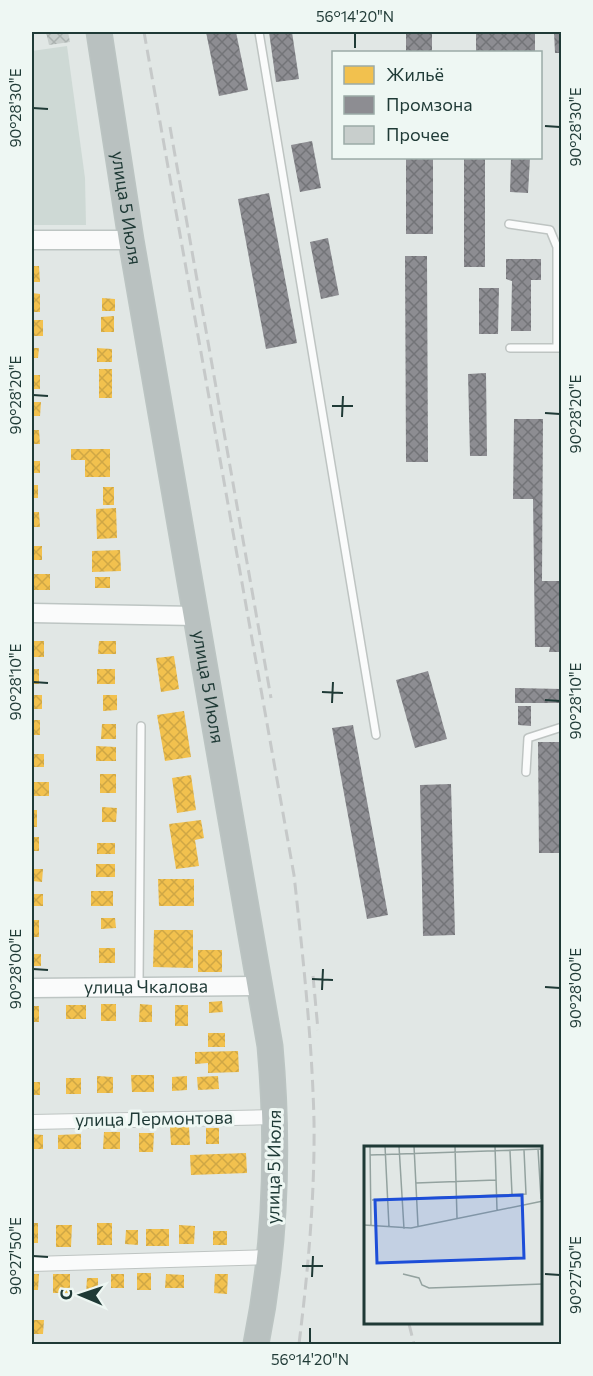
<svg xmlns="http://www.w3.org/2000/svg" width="593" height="1376" font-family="Commissioner,sans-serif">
<defs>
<pattern id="homes-cross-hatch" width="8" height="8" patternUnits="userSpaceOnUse" patternTransform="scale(1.5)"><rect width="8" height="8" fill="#f2c14e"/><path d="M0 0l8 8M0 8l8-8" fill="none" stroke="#cfa745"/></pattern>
<pattern id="industry-cross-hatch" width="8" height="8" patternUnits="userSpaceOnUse" patternTransform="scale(1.5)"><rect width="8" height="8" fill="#8d8d92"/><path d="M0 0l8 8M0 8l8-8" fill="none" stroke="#737478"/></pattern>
<pattern id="building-cross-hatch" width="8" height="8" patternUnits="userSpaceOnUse" patternTransform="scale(1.5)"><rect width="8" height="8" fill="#c8cecc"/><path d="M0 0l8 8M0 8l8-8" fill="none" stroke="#abb2b0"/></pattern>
</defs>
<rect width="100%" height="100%" fill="#e1e7e5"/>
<path fill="#ced9d5" d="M67,46L85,178L86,225H32V51Z"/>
<path fill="url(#homes-cross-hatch)" d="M32,266H39L40,282H32Z
M32,293L40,294V312H32Z
M102,298L115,299V311H102Z
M114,316V332H101V317Z
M32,320H43V336H32Z
M32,348H39L38,358H32Z
M97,348L112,349V362H97Z
M99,369H112V398H99Z
M32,375H40V389H32Z
M32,402H41L40,416H32Z
M32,430H39L40,444H32Z
M71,449H110V477H85V460H71Z
M32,461H40V473H32Z
M32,485H38V498H32Z
M103,487H114V505H103Z
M116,508L117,538L97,539L96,509Z
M32,512H39L40,527H32Z
M32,546H42V560H32Z
M120,550L121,571L92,572V551Z
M32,574H50V590H32Z
M95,577H110V588H95Z
M32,641H44V657H32Z
M99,641H116V654H98Z
M174,656L179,689L161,692L156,658Z
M32,669H39V684H32Z
M97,669H115V684H97Z
M32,695H42V709H32Z
M103,695H117V710L103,711Z
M184,711L191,757L165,761L157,715Z
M32,720H40V735H32Z
M102,724H116V739H101Z
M96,746L116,747V761H96Z
M32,754H44V767H32Z
M100,774H116V793H100Z
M191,775L196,810L177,813L172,778Z
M32,782H49V796H32Z
M102,807L117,808L116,822H102Z
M32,810H37V827H32Z
M201,820L204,838L195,840L199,866L176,869L169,824Z
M32,837H39V851H32Z
M97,843H115V854H97Z
M96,864H115V877H96Z
M32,869H43L42,882L32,881Z
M158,879H194V906H159Z
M91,891H113V906H91Z
M32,894H43V906H32Z
M101,918H115L116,928L101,929Z
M32,920H39V937H32Z
M154,930H193V968L153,967Z
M99,948H115V963H99Z
M198,950H222V972H198Z
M32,954H41V966H32Z
M222,1001L223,1012L209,1013V1002Z
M101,1004H116V1021H101Z
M140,1004L152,1005V1022H139Z
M66,1005H86V1019H66Z
M175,1005H188V1026H175Z
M32,1006H39V1022H32Z
M208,1033H225V1047H208Z
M238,1051L239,1072L208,1073V1063L195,1064V1052Z
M131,1075H154V1092H132Z
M97,1076L113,1077V1093H97Z
M187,1076V1090L172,1091V1077Z
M218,1076L219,1089L198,1090L197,1077Z
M66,1078H81V1094H66Z
M32,1082H40V1095H32Z
M170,1127H189L190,1145H171Z
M206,1128H219V1144H206Z
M104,1132H120V1149H103Z
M139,1133H154L153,1152H139Z
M32,1134L43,1135V1149H32Z
M81,1134V1149H58V1135Z
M246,1153L247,1173L191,1175L190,1155Z
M32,1223H38V1243H32Z
M97,1223H112V1245H97Z
M56,1225H72L71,1247H56Z
M179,1225L195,1226L194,1244H179Z
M146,1229H169V1246H146Z
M126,1230H138V1245L125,1244Z
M213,1231H227V1245H213Z
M137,1273H151V1290H137Z
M32,1274H39L38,1290H32Z
M53,1274H70V1293H53Z
M111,1274H124V1288H111Z
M166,1274L184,1275V1288H165Z
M215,1274H228L227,1294L214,1293Z
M87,1278H98V1294H86Z
M32,1320H44L43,1334H32Z"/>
<path fill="url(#industry-cross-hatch)" d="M206,32H236L248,90L219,96Z
M269,32H292L299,79L276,82Z
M476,32H535V52H476Z
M554,32H562V53H555Z
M406,33H432V52H406Z
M312,141L321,188L300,192L291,145Z
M406,158H433V234H406Z
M464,158H485V267H464Z
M511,158H530L528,193L510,192Z
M269,193L297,343L266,349L238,199Z
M328,238L339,295L321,299L310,242Z
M405,256H427L428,462H406Z
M506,259H541V280H531V331H511L512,281L506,279Z
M479,288H499L498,334H479Z
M486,373L487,456H470L468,374Z
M514,419H543L542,581H562V652H549L550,647H535L533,499H513Z
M428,671L447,739L415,748L396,680Z
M515,688L562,689V703H515Z
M518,706H531V726L518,725Z
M353,725L388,915L367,919L332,728Z
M538,742H560V853H539Z
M451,784L455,935L423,936L420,785Z"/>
<path fill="url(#building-cross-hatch)" d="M46,32H68L70,42L49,45Z"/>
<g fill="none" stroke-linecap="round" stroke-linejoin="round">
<defs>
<path id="lane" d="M259,32L376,735
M509,224L550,230L557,247V348
M510,348H562
M526,772L528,738L562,727
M139,985L141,726"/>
<path id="street" d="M32,1122L276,1117
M32,1264L271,1257"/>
<g id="secondary">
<path d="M32,240H131"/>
<path d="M32,613L196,616"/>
<path id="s1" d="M32,988L261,986"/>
</g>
<g id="highway">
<path id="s2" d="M99,32L131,240L270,1046C279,1147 276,1245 256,1344"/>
</g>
</defs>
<use href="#lane" stroke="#bec4c2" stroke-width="10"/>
<use href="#street" stroke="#bec4c2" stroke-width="16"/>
<use href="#secondary" stroke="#bdc5c3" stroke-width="21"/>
<use href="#highway" stroke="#bbc4c2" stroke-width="27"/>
<use href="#lane" stroke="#fafbfb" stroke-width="7"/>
<use href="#street" stroke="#fafbfb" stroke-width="14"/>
<use href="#secondary" stroke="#fafbfb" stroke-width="18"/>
<use href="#highway" stroke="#b9c1c0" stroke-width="24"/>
<path stroke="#c6c9c9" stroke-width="3" stroke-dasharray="12 6" stroke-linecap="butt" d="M144,32L294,875C303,957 312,1039 314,1121C315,1195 308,1271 299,1344
M170,127L271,698
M313,976L318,1030
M409,1324L414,1344"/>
</g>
<path fill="none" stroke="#1f3a36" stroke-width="2" d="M355,48V33M33,108L48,109M545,126L560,127M33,395L48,396M332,406H353M545,413L560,414M342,417L343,396M33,682L48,683M322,692L343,693M545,700L560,701M332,703L333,682M33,969L48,970M312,979L333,980M545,987L560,988M322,990L323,969M33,1256L48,1257M302,1266H323M545,1274L560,1275M312,1277L313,1256M310,1343V1328"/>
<g text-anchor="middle" stroke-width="6" stroke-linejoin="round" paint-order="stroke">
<g font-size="18" fill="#1f3a36" stroke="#eef7f3">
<text dy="6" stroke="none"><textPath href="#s2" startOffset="178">улица 5 Июля</textPath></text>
<text dy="6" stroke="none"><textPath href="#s2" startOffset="664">улица 5 Июля</textPath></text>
<text dy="6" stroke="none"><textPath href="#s1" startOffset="114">улица Чкалова</textPath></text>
<text transform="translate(154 1119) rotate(-1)" y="6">улица Лермонтова</text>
<text transform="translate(274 1167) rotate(-89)" y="6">улица 5 Июля</text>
</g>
</g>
<g transform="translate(364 1146)">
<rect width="178" height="178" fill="#e1e7e5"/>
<path fill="none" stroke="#93a29f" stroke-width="1.5" d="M6,0L7,80M21,0L25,81M35,0L40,83M50,0L54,80M91,0L93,72M131,0L133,64M174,3L177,53M146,5L148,48M6,9L179,3M52,37L132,34M8,54L162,48L160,4M0,79L47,82L179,55M39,128L55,132L58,139L65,142L179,138"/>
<path fill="#1d4ed8" fill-opacity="0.15" stroke="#1d4ed8" stroke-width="3" d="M158,49L160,112L13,117L11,54Z"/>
<rect width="178" height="178" fill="none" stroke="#1f3a36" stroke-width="3"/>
</g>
<rect width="593" height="1376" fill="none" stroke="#eef7f3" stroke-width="66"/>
<rect x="332" y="51" width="210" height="108" fill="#eef7f3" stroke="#9baba7" stroke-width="1.5"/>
<rect x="344" y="66" width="30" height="18" fill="#f2c14e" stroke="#9baba7" stroke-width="1.5"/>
<text x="386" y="81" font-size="18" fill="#1f3a36">Жильё</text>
<rect x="344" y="96" width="30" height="18" fill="#8d8d92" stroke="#9baba7" stroke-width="1.5"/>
<text x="386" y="111" font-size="18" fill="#1f3a36">Промзона</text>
<rect x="344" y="126" width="30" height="18" fill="#c8cecc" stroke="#9baba7" stroke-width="1.5"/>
<text x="386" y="141" font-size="18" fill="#1f3a36">Прочее</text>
<g transform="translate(81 1295) rotate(272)" stroke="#eef7f3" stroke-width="4.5" paint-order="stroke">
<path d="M0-4.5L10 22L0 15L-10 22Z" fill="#1f3a36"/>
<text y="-9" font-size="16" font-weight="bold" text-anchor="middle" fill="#1f3a36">С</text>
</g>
<rect x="33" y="33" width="527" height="1310" fill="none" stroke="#1f3a36" stroke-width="2"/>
<g font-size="15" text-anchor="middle" fill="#1f3a36">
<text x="355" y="22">56°14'20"N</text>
<text transform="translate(16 108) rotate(-90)" y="5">90°28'30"E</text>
<text transform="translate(576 127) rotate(-90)" y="5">90°28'30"E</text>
<text transform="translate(16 395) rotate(-90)" y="5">90°28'20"E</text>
<text transform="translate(576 414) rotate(-90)" y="5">90°28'20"E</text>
<text transform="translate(16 682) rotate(-90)" y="5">90°28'10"E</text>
<text transform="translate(576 701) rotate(-90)" y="5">90°28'10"E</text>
<text transform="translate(16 969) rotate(-90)" y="5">90°28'00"E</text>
<text transform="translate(576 988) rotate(-90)" y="5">90°28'00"E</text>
<text transform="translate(16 1256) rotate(-90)" y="5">90°27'50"E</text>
<text transform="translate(576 1275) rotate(-90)" y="5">90°27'50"E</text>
<text x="310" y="1365">56°14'20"N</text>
</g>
</svg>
